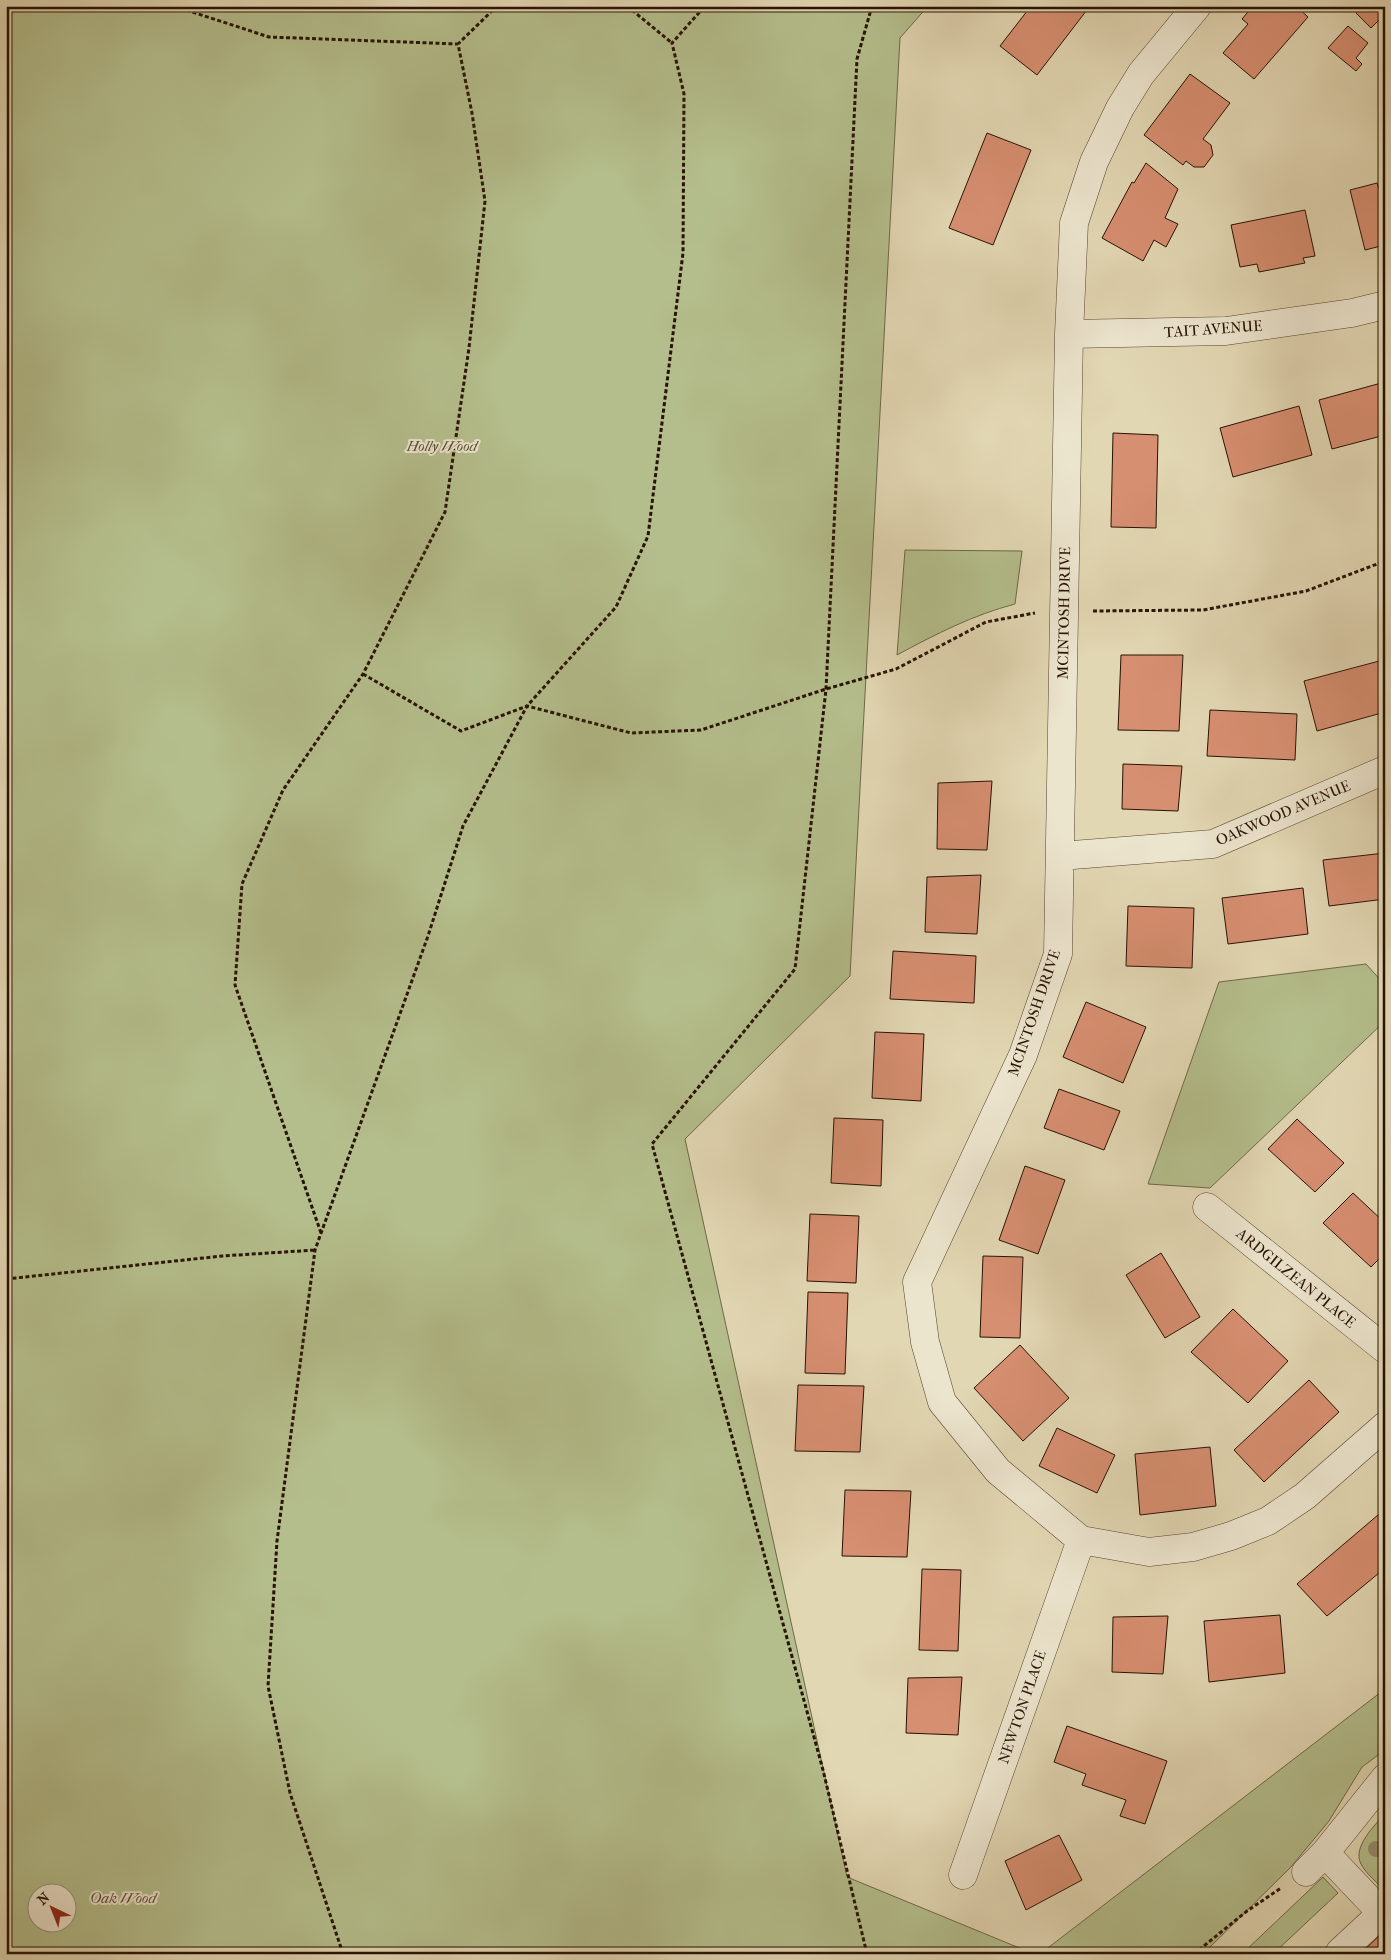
<svg xmlns="http://www.w3.org/2000/svg" width="1391" height="1960" font-family="'IM FELL French Canon',serif">
<rect width="100%" height="100%" fill="#e2d7b3"/>
<filter id="stains"><feTurbulence type="fractalNoise" baseFrequency=".004" numOctaves="4"/><feColorMatrix values="0 0 0 0 .2 0 0 0 0 .09 0 0 0 0 .02 0 0 0 .5 -.17"/></filter>
<radialGradient id="worn" r=".72"><stop offset=".6" stop-color="#630" stop-opacity="0"/><stop offset="1" stop-color="#630" stop-opacity=".3"/></radialGradient>
<path fill="#b4be8c" stroke="#6e6848" fill-rule="evenodd" d="M6,6H928L900,38L850,976L685,1139L847,1877L1034,1954H6ZM68,1892V1922H38V1892Z
M905,550L1022,551L1015,604C973,615 936,634 897,655Z
M1366,964L1385,985V1021L1210,1188L1148,1184L1219,982Z
M1385,1689V1750L1362,1767L1329,1821L1290,1868L1203,1954H1040Z
M1385,1814V1891C1378,1883 1366,1874 1361,1864C1352,1847 1375,1825 1385,1814Z
M1323,1877L1338,1893L1273,1954H1242Z"/>
<path fill="#d78f71" stroke="#271203" d="M1031,6H1090L1037,75L1000,46Z
M1253,6H1296L1308,17L1254,79L1223,53L1248,24L1242,19Z
M1362,6H1385V14L1371,28L1356,13Z
M1348,26L1368,43L1356,58L1362,64L1356,71L1328,48Z
M1190,74L1230,103L1203,139L1211,145L1213,155L1204,167H1194L1186,161L1183,165L1144,135Z
M987,133L1031,150L993,245L949,228Z
M1146,163L1178,189L1165,218L1178,224L1166,247L1154,240L1143,261L1102,238L1132,182L1134,183Z
M1377,183L1379,189L1385,187V245L1365,250L1350,190Z
M1305,210L1315,256L1303,258L1305,263L1259,272L1257,264L1240,267L1231,225Z
M1385,382V435L1332,449L1319,400Z
M1299,406L1312,455L1233,477L1220,428Z
M1113,433L1158,435L1156,528L1111,527Z
M1121,655H1183L1179,731L1118,730Z
M1383,660L1385,712L1317,731L1304,681Z
M1210,710L1297,714L1295,760L1207,756Z
M1123,764L1182,766L1178,811L1122,809Z
M992,781L987,850L937,849L938,783Z
M1385,853V899L1329,906L1323,860Z
M981,875L977,934L925,932L927,877Z
M1303,888L1308,934L1228,944L1222,898Z
M1128,906L1194,908L1192,968L1126,966Z
M893,951L976,956L974,1003L890,999Z
M1086,1002L1146,1027L1123,1083L1063,1057Z
M875,1032L924,1034L921,1101L872,1098Z
M1059,1089L1120,1111L1104,1150L1044,1128Z
M834,1118L883,1120L881,1186L831,1183Z
M1297,1119L1344,1163L1315,1192L1268,1149Z
M1025,1166L1065,1180L1038,1254L999,1240Z
M1353,1193L1385,1223V1253L1371,1267L1323,1223Z
M810,1214L859,1216L856,1283L807,1281Z
M1161,1253L1200,1317L1165,1338L1126,1275Z
M983,1256L1023,1257L1020,1338L980,1337Z
M808,1292L848,1293L845,1374L805,1373Z
M1233,1309L1288,1361L1248,1403L1191,1352Z
M1020,1345L1069,1398L1023,1441L974,1388Z
M1309,1380L1339,1412L1264,1482L1234,1450Z
M798,1385L864,1386L860,1452L795,1451Z
M1057,1428L1115,1455L1097,1493L1039,1466Z
M1210,1447L1216,1506L1140,1515L1135,1454Z
M845,1490L911,1491L907,1557L842,1556Z
M1385,1509V1568L1327,1616L1297,1584Z
M922,1569L961,1570L958,1651L919,1650Z
M1280,1615L1285,1673L1209,1682L1204,1621Z
M1168,1616L1163,1674L1112,1672L1113,1617Z
M962,1677L958,1735L906,1733L908,1678Z
M1067,1726L1167,1761L1145,1824L1120,1816L1126,1800L1082,1785L1086,1774L1054,1762Z
M1059,1835L1082,1880L1026,1910L1005,1861Z
M1382,1933L1385,1936V1954H1360Z"/>
<g fill="none" stroke-linecap="round" stroke-linejoin="round">
<defs>
<path id="minor" d="M1197,6L1141,74L1120,108L1094,162L1074,223L1069,334L1058,954L1023,1055L917,1282L925,1342L942,1402L998,1471L1081,1540L1149,1552L1193,1547L1231,1536L1268,1521L1305,1496L1385,1426
M1069,334L1226,331L1352,313L1385,305
M1060,856L1213,844L1385,770
M1207,1207L1385,1349
M1385,1778L1325,1853L1382,1913L1385,1910
M1306,1872L1325,1853
M963,1875L1081,1540
M1340,1952L1382,1913"/>
</defs>
<use href="#minor" stroke="#56432f" stroke-width="29"/>
<path stroke="#271203" stroke-width="3" stroke-dasharray="4 2.5" stroke-linecap="butt" d="M174,6L269,37L458,44
M627,6L672,43
M1093,611L1203,610L1306,591L1385,561
M363,674L461,731L527,706L631,733L701,730L826,689L896,669L986,622L1035,613
M321,1233L235,985L242,884L283,790L363,674L445,512L469,348L485,201L472,113L458,44L497,6
M6,1279L222,1256L315,1250
M343,1954L290,1793L268,1686L277,1541L315,1250L428,936L463,826L527,706L616,607L648,536L683,253L684,94L672,43L705,6
M867,1954L823,1770L652,1144L795,969L826,689L857,59L872,6
M1194,1954L1247,1911L1281,1888"/>
<use href="#minor" stroke="#ece5ce" stroke-width="28"/>
</g>
<circle fill="#968c6d" cx="1376" cy="1849" r="8"/>
<g text-anchor="middle" stroke-width="4" stroke-linejoin="round" paint-order="stroke">
<g font-size="15" fill="#271203" stroke="#ece5ce">
<text transform="translate(1213 329) rotate(-4)" y="5">TAIT AVENUE</text>
<text transform="translate(1064 613) rotate(-89)" y="5">MCINTOSH DRIVE</text>
<text transform="translate(1283 813) rotate(-23)" y="5">OAKWOOD AVENUE</text>
<text transform="translate(1034 1013) rotate(-71)" y="5">MCINTOSH DRIVE</text>
<text transform="translate(1296 1278) rotate(39)" y="5">ARDGILZEAN PLACE</text>
<text transform="translate(1022 1707) rotate(-71)" y="5">NEWTON PLACE</text>
</g>
<g font-size="15" font-style="italic" fill="#584e33" stroke="#ece5ce">
<text x="442" y="451">Holly Wood</text>
<text x="123" y="1903">Oak Wood</text>
</g>
</g>
<rect width="1391" height="1960" fill="none" stroke="#e2d7b3" stroke-width="25"/>
<rect x="8" y="8" width="1376" height="1945" fill="none" stroke="#271203" stroke-width="2.5"/>
<rect x="12" y="12" width="1366" height="1935" fill="none" stroke="#271203"/>
<g transform="translate(52 1908) rotate(317)"><circle r="24" fill="#ece5ce" stroke="#9d917d"/>
<path d="M0-4L9 19L0 12L-9 19Z" fill="#8f2418"/>
<text y="-8" font-size="14" font-weight="bold" text-anchor="middle" fill="#271203">N</text>
</g>
<rect width="100%" height="100%" filter="url(#stains)"/>
<rect width="100%" height="100%" fill="url(#worn)"/>
</svg>
